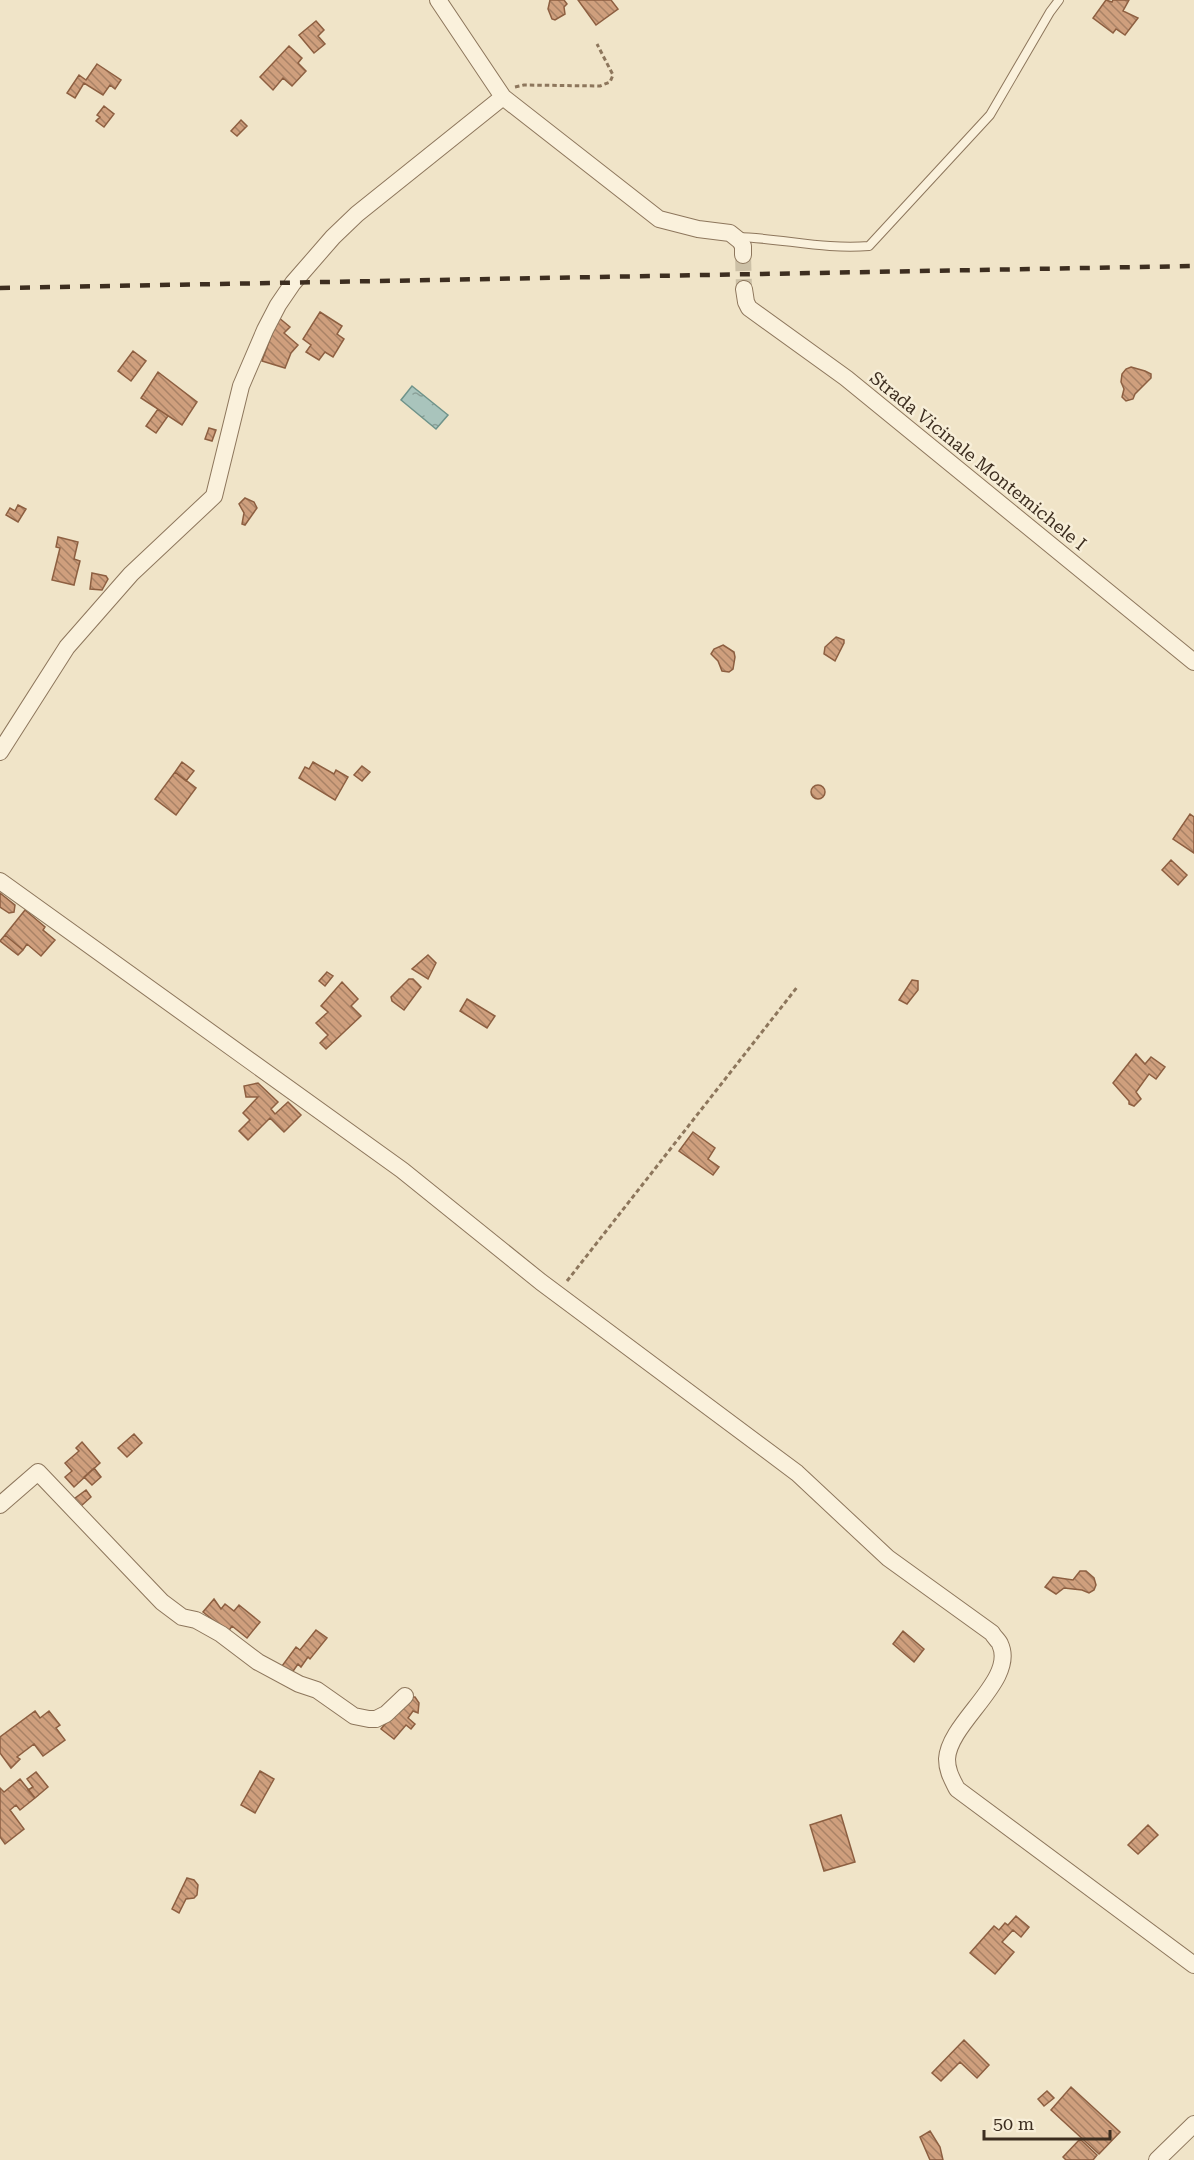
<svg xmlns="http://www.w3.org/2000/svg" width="1194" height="2160" font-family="'Roboto Serif',serif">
<defs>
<pattern id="water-ripples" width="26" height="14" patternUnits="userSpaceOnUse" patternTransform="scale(1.5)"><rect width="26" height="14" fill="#a9c4bc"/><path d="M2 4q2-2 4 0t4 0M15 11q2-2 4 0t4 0" fill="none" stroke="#8ba098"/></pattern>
<pattern id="building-back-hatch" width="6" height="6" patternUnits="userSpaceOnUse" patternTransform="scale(1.5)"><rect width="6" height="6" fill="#cf9f7d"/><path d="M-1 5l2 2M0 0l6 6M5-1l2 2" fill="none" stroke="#a98266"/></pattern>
</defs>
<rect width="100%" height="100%" fill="#f0e4c8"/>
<path fill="url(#water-ripples)" stroke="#6f938a" stroke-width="1.5" d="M412,386L448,415L436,429L401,400Z"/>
<path fill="url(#building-back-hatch)" stroke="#8d5f41" stroke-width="1.5" d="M550,0H564L567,4L564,7L565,14L555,20L552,19L548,9Z
M578,0H611L618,9L596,25Z
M1106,0L1112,2L1113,0H1129L1123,11L1138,18L1125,35L1116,29L1113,33L1093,18Z
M316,21L324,30L318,36L325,44L314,53L299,35Z
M289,46L302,58L298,63L306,71L292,86L283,78L273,90L260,77Z
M97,64L121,80L115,89L110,85L103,95L84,83L75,98L67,93L79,75L86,80Z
M104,106L114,114L104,127L96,121L100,117L97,115Z
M241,120L247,126L237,136L231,131Z
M320,312L342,326L337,334L344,339L333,357L325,352L319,360L306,352L311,345L303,339Z
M278,317L290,327L284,333L298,345L291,353L285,368L262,361Z
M133,351L146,361L131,381L118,371Z
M1131,367L1145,371L1151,374V378L1135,394L1133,399L1126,401L1122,397L1124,389L1121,382L1122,374L1126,369Z
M158,372L197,402L182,425L141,398Z
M158,409L168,416L156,433L146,426Z
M209,428L216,430L212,441L205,439Z
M245,498L254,502L257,508L245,525L242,524L244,513L239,504Z
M18,505L26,509L18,522L6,515L10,508L15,511Z
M58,537L78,542L74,559L80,561L74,585L52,580L60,548L56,547Z
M92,573L106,576L108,579L102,590L90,589Z
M836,637L844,640V643L835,661L824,654L825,647Z
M723,645L734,652L735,657L733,669L729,672L722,671L718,661L711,654L714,649Z
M182,762L194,771L186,781L175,772Z
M313,762L334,774L336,770L348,777L335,800L299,778L305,767L309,769Z
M362,766L370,772L362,781L354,775Z
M175,772L196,788L176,815L155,799Z
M811 792a7 7 0 1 1 14 0a7 7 0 1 1-14 0Z
M1190,814L1194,817V853L1173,839Z
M1171,860L1187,875L1178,885L1162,870Z
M0,893L15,905L14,912L9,913L0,907Z
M25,910L45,927L43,930L55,940L41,956L27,944L23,950L5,935Z
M5,935L23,950L18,955L0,941Z
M428,955L436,963L428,979L412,969Z
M327,972L333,976L325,986L319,981Z
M409,979H413L421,987L404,1010L392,1001L391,997Z
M912,980L918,981V990L907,1004L899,1000Z
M342,982L358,999L351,1006L361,1016L326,1049L320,1043L328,1035L316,1023L328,1012L321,1006Z
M467,999L495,1016L487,1028L460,1011Z
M1136,1054L1145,1064L1151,1057L1165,1067L1156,1079L1149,1074L1136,1092L1141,1099L1134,1106L1129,1104V1101L1113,1083Z
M258,1083L278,1102L271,1109L275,1114L288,1102L301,1115L284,1132L270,1118L248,1140L239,1131L250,1120L243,1113L258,1097H246L244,1086Z
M693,1132L715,1148L708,1159L719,1167L713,1175L679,1151Z
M134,1434L142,1443L127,1457L118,1448Z
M82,1442L100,1463L74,1487L65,1477L72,1471L65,1463L79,1451L76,1448Z
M94,1468L101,1477L92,1485L84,1477Z
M86,1490L91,1497L80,1507L74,1499Z
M1080,1571H1086L1094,1578L1096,1585L1094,1590L1089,1593L1082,1590L1064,1588L1056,1594L1045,1587L1053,1577L1073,1580Z
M214,1599L221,1609L225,1604L234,1611L239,1605L260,1622L247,1638L232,1626L228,1632L203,1612Z
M316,1630L327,1638L310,1659L308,1657L301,1667L298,1664L289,1677L279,1670L296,1647L300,1650Z
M903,1631L924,1649L914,1662L893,1644Z
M407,1697H415L419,1703L418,1713L413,1711L408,1718L415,1724L411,1729L406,1725L394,1739L381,1729Z
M35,1711L40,1718L49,1711L60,1725L56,1728L65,1740L43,1756L34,1744L17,1757L20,1759L11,1768L0,1753V1737Z
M260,1771L274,1779L255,1813L241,1805Z
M36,1772L48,1787L35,1798L28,1790L33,1787L27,1779Z
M20,1779L35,1798L20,1810L16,1805L10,1810L24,1829L5,1844L0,1837V1788L4,1792Z
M841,1815L855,1862L824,1871L810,1825Z
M1148,1825L1158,1835L1138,1854L1128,1845Z
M187,1878L194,1880L198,1885L197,1895L194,1898L186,1899L179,1913L172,1909Z
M1016,1916L1029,1927L1021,1937L1013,1930L1002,1942L1014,1952L995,1974L970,1953L994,1926L999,1930L1005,1923L1008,1925Z
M964,2040L989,2065L977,2078L960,2062L941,2081L932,2073Z
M1071,2087L1120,2132L1099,2154L1051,2110Z
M1047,2091L1054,2098L1044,2106L1038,2099Z
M930,2131L940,2147L943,2160H930L920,2137Z
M1080,2139L1097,2155L1093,2160H1066L1063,2157Z"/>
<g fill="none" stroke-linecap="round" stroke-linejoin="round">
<path stroke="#ccc0a6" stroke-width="16" stroke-dasharray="16 8" stroke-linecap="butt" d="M743,255L744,289"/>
<defs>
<path id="service" d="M737,237C781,238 825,250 869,246L990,115L1050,12L1059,0"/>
<path id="minor" d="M438,0L503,97L659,219L698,229L730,233L740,241L743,246V255
M744,289L746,302L749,308L846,378L1194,662
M0,752L67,647L131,574L214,496L241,386L265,330L278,305L293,283L333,237L357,214L503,97
M0,881L402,1170L541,1282L797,1473L888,1558L992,1633C994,1637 999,1641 1000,1644C1017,1680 949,1722 947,1759C947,1771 952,1779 957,1789L1194,1965
M0,1505L38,1472L162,1602L182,1617L196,1620L221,1634L258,1662L299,1684L317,1690L354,1716L369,1719H376L386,1714L405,1696
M1157,2160L1194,2124"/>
</defs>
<use href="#service" stroke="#8d765c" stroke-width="10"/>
<use href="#minor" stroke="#8d765c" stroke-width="18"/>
<path stroke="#8d765c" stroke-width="3" stroke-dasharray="4.5 3" stroke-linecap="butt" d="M515,87L524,85L600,86L610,82L613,75L597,44
M567,1281L798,986"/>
<use href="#service" stroke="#faf1dc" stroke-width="8"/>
<use href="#minor" stroke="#faf1dc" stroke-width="16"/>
<path stroke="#3d2e20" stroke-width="4.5" stroke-dasharray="10 10" stroke-linecap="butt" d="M0,288L1194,266"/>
</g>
<g text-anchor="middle" stroke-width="5" stroke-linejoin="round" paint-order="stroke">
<g font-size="18" fill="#3d2e20" stroke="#f7eed8">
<text transform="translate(978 461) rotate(39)" y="6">Strada Vicinale Montemichele I</text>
</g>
</g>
<path d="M984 2130v9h126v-9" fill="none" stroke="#3d2e20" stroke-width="3"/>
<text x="993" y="2130" font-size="18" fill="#3d2e20" stroke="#f7eed8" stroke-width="4.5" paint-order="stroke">50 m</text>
</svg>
